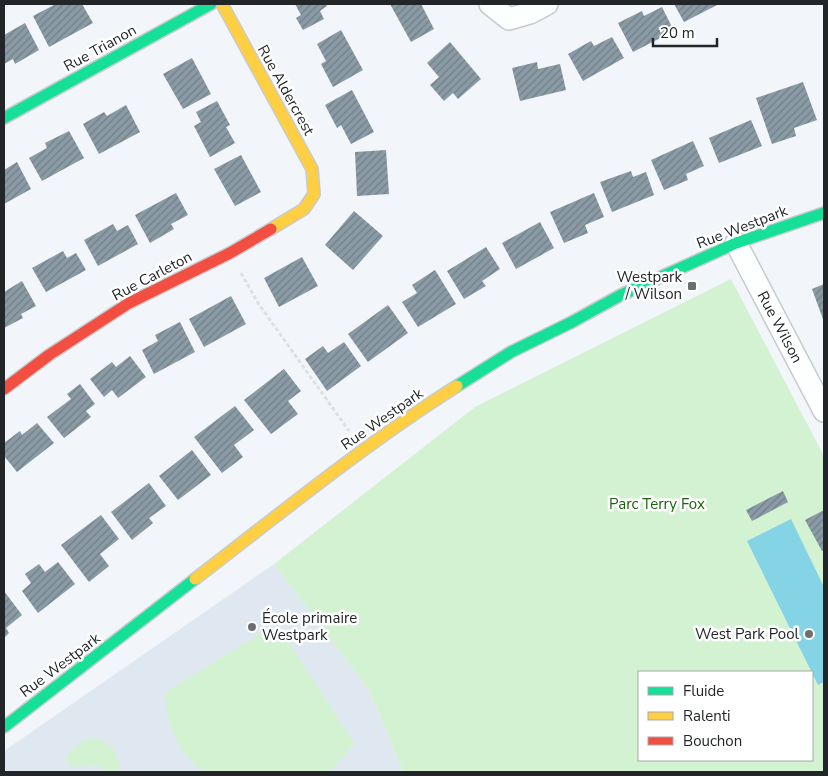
<svg xmlns="http://www.w3.org/2000/svg" width="828" height="776" font-family="'Nunito Sans',sans-serif">
<defs>
<pattern id="building-hatch" width="6" height="6" patternUnits="userSpaceOnUse" patternTransform="scale(1.25)"><rect width="6" height="6" fill="#8b9ba6"/><path d="M-1 1l2-2M0 6l6-6M5 7l2-2" fill="none" stroke="#717e87"/></pattern>
</defs>
<rect width="100%" height="100%" fill="#f2f6fa"/>
<path fill="#dfe8f1" d="M274,564L369,690L401,766L402,772H4V751Z"/>
<path fill="#d3f2d2" fill-rule="evenodd" d="M731,279L824,456V772H402L401,766L369,690L274,564L475,407ZM639,672H812V760H639Z
M266,630L282,632L354,743L343,758L328,772H203C185,758 171,735 167,712C166,705 166,699 166,692Z
M97,738L113,748L120,764L118,772H107L98,765L74,767L69,764L65,757L85,739Z"/>
<path fill="#84d4e6" d="M791,519L824,587V682L818,685L747,541Z"/>
<path fill="url(#building-hatch)" d="M56,4H82L93,23L49,47L33,16Z
M295,4H326L327,6L320,11L324,19L303,30L296,18L301,15Z
M390,4H421L434,29L411,42Z
M674,4H719L684,22Z
M662,7L674,31L633,52L618,23L642,11L644,16Z
M25,23L39,50L15,64L13,59L4,64V35Z
M341,30L363,70L333,87L321,64L326,61L317,44Z
M612,37L624,58L583,81L568,54L591,41L594,46Z
M450,42L481,79L458,99L453,93L444,101L430,85L439,77L427,63Z
M192,58L211,94L183,109L163,74Z
M537,62L538,69L560,64L566,90L520,101L512,68Z
M803,82L817,120L794,128L796,136L772,144L756,98Z
M352,90L374,132L351,144L341,125L337,128L325,105Z
M217,101L230,125L226,127L235,143L210,157L194,126L201,122L196,112Z
M126,105L140,132L99,154L83,124L104,112L107,116Z
M751,120L762,146L719,163L709,138Z
M69,131L84,158L42,181L29,158L47,148L45,143Z
M693,141L704,166L686,174L688,180L664,190L651,160Z
M386,150L389,194L357,196L355,152Z
M241,155L261,192L235,206L214,169Z
M17,162L31,189L4,204V170Z
M631,171L633,177L646,172L654,195L612,212L600,182Z
M176,193L188,215L171,224L174,229L150,243L135,215Z
M594,193L604,217L585,225L588,233L564,243L550,212Z
M354,211L383,236L353,270L325,245Z
M540,222L554,248L516,269L502,243Z
M113,224L117,231L128,225L138,244L98,266L84,240Z
M486,247L500,269L482,281L486,286L464,299L447,271Z
M63,251L67,258L76,253L86,270L46,292L32,268Z
M302,257L318,286L279,307L264,278Z
M435,270L456,304L418,327L402,302L417,293L412,285Z
M22,281L36,306L21,314L23,318L4,328V292Z
M824,284V322L812,289Z
M231,296L246,324L204,347L189,319Z
M388,305L408,333L368,362L348,334Z
M180,322L195,352L154,374L142,350L158,341L155,335Z
M344,342L361,366L327,391L305,359L323,346L328,353Z
M130,356L146,377L118,398L112,390L104,397L90,379L112,362L116,367Z
M284,369L301,391L288,401L298,414L271,434L244,400Z
M80,384L95,404L86,411L91,417L64,438L47,417L71,399L67,394Z
M235,406L254,430L234,445L243,457L222,473L194,437Z
M37,423L54,443L17,472L4,456V443L20,431L22,435Z
M192,450L211,475L178,500L159,476Z
M149,483L166,506L149,518L153,523L132,540L111,512Z
M783,491L788,502L752,521L746,510Z
M824,510V550L822,551L805,520Z
M101,515L119,539L100,554L109,566L89,582L61,545Z
M58,562L75,584L38,613L22,591L31,583L25,574L39,564L45,572Z
M4,591L22,615L6,628L9,633L4,638Z"/>
<g fill="none" stroke-linecap="round" stroke-linejoin="round">
<defs>
<path id="street" d="M490,4L509,19L530,13L547,4
M736,243L824,411"/>
<path id="fast" d="M4,118L211,4
M457,386L511,352L572,322L621,295L736,243L824,213
M4,727L195,579"/>
<path id="slow" d="M222,4L312,169L314,194L304,209L271,229
M195,579C281,513 365,444 457,386"/>
<path id="jam" d="M4,389L49,355L129,303L230,253L271,229"/>
</defs>
<use href="#street" stroke="#c7cbce" stroke-width="24"/>
<use href="#fast" stroke="#c7cbce" stroke-width="14"/>
<use href="#slow" stroke="#c7cbce" stroke-width="14"/>
<use href="#jam" stroke="#c7cbce" stroke-width="14"/>
<path stroke="#dedfe0" stroke-width="3" stroke-dasharray="4 2.5" stroke-linecap="butt" d="M241,273L258,303L349,431"/>
<use href="#street" stroke="#fdfefe" stroke-width="21"/>
<use href="#fast" stroke="#16e098" stroke-width="11"/>
<use href="#slow" stroke="#ffcf43" stroke-width="11"/>
<use href="#jam" stroke="#f24e42" stroke-width="11"/>
</g>
<g fill="#6b6f72" stroke="#fff" stroke-width="2">
<rect x="687" y="281" width="10" height="10" rx="2.5"/>
<circle cx="252" cy="627" r="5"/>
<circle cx="809" cy="634" r="5"/>
</g>
<g text-anchor="middle" stroke-width="5" stroke-linejoin="round" paint-order="stroke">
<g font-size="15" fill="#222628" stroke="#fff">
<text transform="translate(100 48) rotate(-29)" y="5">Rue Trianon</text>
<text transform="translate(286 90) rotate(61)" y="5">Rue Aldercrest</text>
<text transform="translate(742 227) rotate(-21)" y="5">Rue Westpark</text>
<text transform="translate(152 276) rotate(-28)" y="5">Rue Carleton</text>
<text transform="translate(780 327) rotate(62)" y="5">Rue Wilson</text>
<text transform="translate(382 419) rotate(-35)" y="5">Rue Westpark</text>
<text transform="translate(60 665) rotate(-37)" y="5">Rue Westpark</text>
</g>
<g font-size="15" fill="#222628" stroke="#fff" text-anchor="end">
<text x="682" y="282">Westpark<tspan x="682" dy="17">/ Wilson</tspan></text>
<text x="262" y="623" text-anchor="start">École primaire<tspan x="262" dy="17">Westpark</tspan></text>
<text x="799" y="639">West Park Pool</text>
</g>
<g font-size="15" fill="#19630c" stroke="#fff">
<text x="657" y="509">Parc Terry Fox</text>
</g>
</g>
<rect width="828" height="776" fill="none" stroke="#222628" stroke-width="10"/>
<rect x="638" y="671" width="175" height="90" fill="#ffffff" stroke="#a7a8a9"/>
<rect x="648" y="687" width="25" height="8" fill="#16e098" stroke="#a7a8a9"/>
<text x="683" y="696" font-size="15" fill="#222628">Fluide</text>
<rect x="648" y="712" width="25" height="8" fill="#ffcf43" stroke="#a7a8a9"/>
<text x="683" y="721" font-size="15" fill="#222628">Ralenti</text>
<rect x="648" y="737" width="25" height="8" fill="#f24e42" stroke="#a7a8a9"/>
<text x="683" y="746" font-size="15" fill="#222628">Bouchon</text>
<path d="M653 38v8h64v-8" fill="none" stroke="#222628" stroke-width="2.5"/>
<text x="660" y="38" font-size="15" fill="#222628" stroke="#ffffff" stroke-width="4" paint-order="stroke">20 m</text>
</svg>
